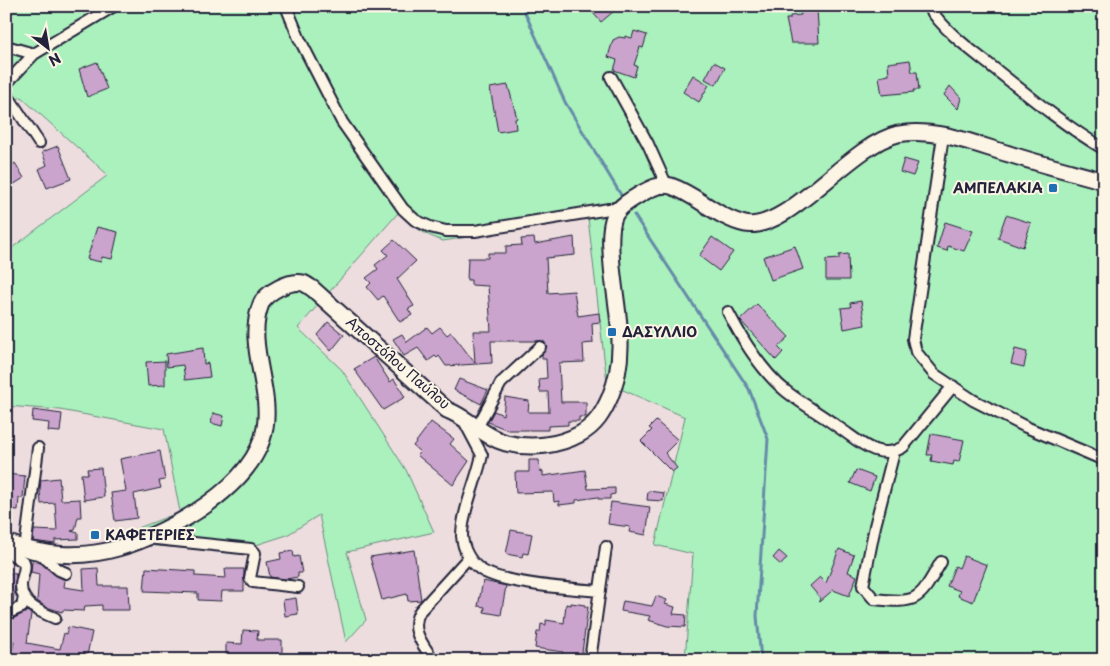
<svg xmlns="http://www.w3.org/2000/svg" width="1110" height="666" font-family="'Playpen Sans',sans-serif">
<rect width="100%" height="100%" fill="#edddde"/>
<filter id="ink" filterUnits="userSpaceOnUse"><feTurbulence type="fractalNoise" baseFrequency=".02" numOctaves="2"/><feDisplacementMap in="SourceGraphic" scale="10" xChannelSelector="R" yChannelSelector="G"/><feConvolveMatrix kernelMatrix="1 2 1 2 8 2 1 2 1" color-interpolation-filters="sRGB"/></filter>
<g filter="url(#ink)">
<path fill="#abf1bd" stroke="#668a7c" d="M6,6H1104V660H685L693,554L655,545L685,417L607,383L588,218L443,241C425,235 412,226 398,213L298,328L342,370L406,470L434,532L347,552L366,620L346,642L319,515L287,535L234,552L144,545L133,530L180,512L164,429L60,410L6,406V261L8,251L108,175L21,97L6,105Z"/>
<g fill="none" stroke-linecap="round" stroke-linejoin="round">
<path stroke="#658ba9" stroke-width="3" d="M522,6L565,102L621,195
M634,215L749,389L768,439L757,616L761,660"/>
</g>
<path fill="#caa4cc" stroke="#22223b" d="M587,6H620L601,22Z
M817,8L819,43H791L786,19H790V16L801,15L800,10Z
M634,31L647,35L643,48L640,47L634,65L637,66L634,77L614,70L617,60L608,57L613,40L619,37L625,38V36L632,38Z
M910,60L912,72H917L919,90H913L914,92L882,95L879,77L889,75L888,63Z
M97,62L107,89L87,97L79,69Z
M714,62L725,68L716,85L705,79Z
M693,75L709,85L699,102L683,92Z
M508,85L517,118L515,119L516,129L498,132L490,88Z
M950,86L961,98L958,109L944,95Z
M58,146L71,179L47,188L39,169L47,165L42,152Z
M904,159L918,163L913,176L900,172Z
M15,163L24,178L6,189V169Z
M1006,215L1031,223L1023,247L998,238Z
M945,222L973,231L964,251L948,246L947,251L937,248Z
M97,227L118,232L112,259L102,257L101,262L87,259Z
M574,237L575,255L546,258L547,276L548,293L574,291L578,316L599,313L600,322L592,323L593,343L583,344L584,362L559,363L561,402H586V417H579V421H568V425L548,426V430H508L488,422L494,411L503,415L505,397L529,401L528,412H549L548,392H540L539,379L547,378L546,359H542V355L547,346L542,341H491L492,363L446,366L439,356L437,358L435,356L428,361L418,348L404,356L393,339L402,334L407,342L427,327L432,333L440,327L447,335L451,332L475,363L473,331H491L488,286L471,285V280H467L468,258H488V253H506V246L522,245L521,239L534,238L535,244Z
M712,237L733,252L719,271L699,256Z
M394,240L416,261L397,279L414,306L408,309L412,315L400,322L383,296L378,300L367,287L371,283L366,278L378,269L375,265L388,255L383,250Z
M795,246L803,269L771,280L763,257Z
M848,254L849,280H826V260L839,259V255Z
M861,301L865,325L844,329L841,308L851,307L850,303Z
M757,304L789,337L778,347L783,352L776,360L740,320Z
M328,322L344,335L331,351L317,335Z
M203,348L204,364L208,363L210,377L185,380L183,365L167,367L166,354Z
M1015,349L1027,352L1024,367L1011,364Z
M374,357L390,382L394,379L405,397L383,410L354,369Z
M165,361V385L148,386L146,362Z
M459,379L488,390L481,404L454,390Z
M33,410L62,414L60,432L48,431L49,423L32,421Z
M213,413L224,416L222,426L211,423Z
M656,421L678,440L665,453L677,468L672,472L641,441L652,430L649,428Z
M431,422L454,439L450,444L469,461L453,485L417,455L420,452L413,446Z
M931,434L964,440L959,462L954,461L953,465L931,461L932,455H927Z
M160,451L165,480L159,481L161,488L134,494L137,518L115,521L111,493L126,491L120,459Z
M529,460H539L540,472L543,471V476L585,470L588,489L615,488V494L610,495V499H598V497L576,500V503L559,505V501L554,502L553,492L516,493L515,472H529Z
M101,468L104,497L84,500L81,474H88L87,469Z
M856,470L875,477L870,491L850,483Z
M6,474L25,476L23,498H19L18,510L6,509Z
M59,478L61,500L80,499L81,517H78L75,530L71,531L78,533V539L55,540V544L33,541L34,530L57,531L55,503L41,504L40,490L41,480Z
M648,491L664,493L663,501L647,500Z
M611,502L650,507L646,535L629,532L630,527L608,524Z
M511,530L532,534L528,554L523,553L522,557L506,554Z
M839,549L854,555L848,572L857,576L849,596L833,590L819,602L820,598L810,586L820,577L826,583Z
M414,550L421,600L408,601L407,594L382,600L370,557Z
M293,551L294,557L299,556L302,573H298V577L286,579L270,577L267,562L281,559L280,553Z
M779,551L787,558L781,565L773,558Z
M964,556L987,565L973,602L958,596L960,591L947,586L955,566L959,568Z
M32,561L41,563L55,575L65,580L64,587L84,590L83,569L98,568L99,586H128L129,610H102V605L85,606L84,611L63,610L62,612L46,607L37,601L39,574L31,572Z
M146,568L195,571V576L226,578L225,569H244V591H222L221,601L198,600V593L144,591Z
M6,573L16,574L13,604L6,606Z
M483,581L506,586L501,615L484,612L485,607L478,606Z
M656,596L667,600L665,604L675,607L673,614L686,615L685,627L667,626L648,620L650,616L621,611L623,601L652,606Z
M296,598L298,614L285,616L283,600Z
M571,603L585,605V607H588L581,660H561L563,652L535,648L537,632H540L541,624L546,625V620L564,623L566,604L571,605Z
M27,611L31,614L27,643L60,649L64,633L66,634L68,627L92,632L86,660H11L14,641L8,640L11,620Z
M243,630L258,631L257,640H282V653L277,655V660H226V643L242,644Z"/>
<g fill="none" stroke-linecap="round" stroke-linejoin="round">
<defs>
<path id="street" d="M286,6L299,38L342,122L403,209L415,220L430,227L446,231H475L621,207
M928,6C945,32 971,50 995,69C1030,97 1065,126 1104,149
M6,46L34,54
M611,77L648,144L666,184
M6,84L34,54L114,6
M6,93L39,143
M943,136L913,339L916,352L934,374L973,400L1026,427L1104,460
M728,312C743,341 762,372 787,392C804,405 822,415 838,427C858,440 878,462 903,447L953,386
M464,421L482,455C477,480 462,511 462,536C463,549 470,562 480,569C500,584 573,589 600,591
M478,426L501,383L540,347
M894,452L875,526L863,586L874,599C919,604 919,600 941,562
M147,538L251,549L255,553L250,578L253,582L298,587
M9,549L13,555L24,562C27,570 21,577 21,586C21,604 40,612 55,618
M6,553L25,549L38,448
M40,554L59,570L66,573
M6,614L22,607L24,597
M433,660C423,644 409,630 420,611L469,557
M590,660L606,547"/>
<path id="secondary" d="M6,542C41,556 81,559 118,548C170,533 255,486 265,428C272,387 245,344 261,304C266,292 290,280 303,283C306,284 310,287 313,289L447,410C469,418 484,437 506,443C531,449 558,446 580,434C596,425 603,413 610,397C629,352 616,312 612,266C611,251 609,235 613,220C616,208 629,201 639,195C649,189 660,183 671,186C697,195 718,218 745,224C787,233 850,145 898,134C935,127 974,144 1009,154C1040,164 1072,172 1104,181"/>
</defs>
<use href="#street" stroke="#22223b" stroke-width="14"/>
<use href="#secondary" stroke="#22223b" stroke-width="19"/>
<use href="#street" stroke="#fcf5e5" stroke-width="10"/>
<use href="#secondary" stroke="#fcf5e5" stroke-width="15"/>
</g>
</g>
<g fill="#1f6fb2" stroke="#fcf5e5" stroke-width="2">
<rect x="1048" y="183" width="10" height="10" rx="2.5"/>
<rect x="607" y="327" width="10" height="10" rx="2.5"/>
<rect x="90" y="530" width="10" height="10" rx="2.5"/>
</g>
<g text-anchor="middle" stroke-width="4" stroke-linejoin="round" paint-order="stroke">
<g font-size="14" font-weight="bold" fill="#22223b" stroke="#fcf5e5" text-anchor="start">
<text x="1043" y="193" text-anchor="end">ΑΜΠΕΛΑΚΙΑ</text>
<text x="622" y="337">ΔΑΣΥΛΛΙΟ</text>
<text x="105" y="540">ΚΑΦΕΤΕΡΙΕΣ</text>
</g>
<g font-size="14" fill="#22223b" stroke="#fcf5e5">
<text transform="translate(398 363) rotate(41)" y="5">Αποστόλου Παύλου</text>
</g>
</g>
<rect width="1110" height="666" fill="none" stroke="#fcf5e5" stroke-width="25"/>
<rect x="12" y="12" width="1085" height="641" fill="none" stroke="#22223b" stroke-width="2" filter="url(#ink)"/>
<g transform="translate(48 48) rotate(149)" stroke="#fcf5e5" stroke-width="4" paint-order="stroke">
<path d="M0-4L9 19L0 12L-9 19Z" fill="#22223b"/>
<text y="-8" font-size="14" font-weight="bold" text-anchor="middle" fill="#22223b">N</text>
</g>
</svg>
